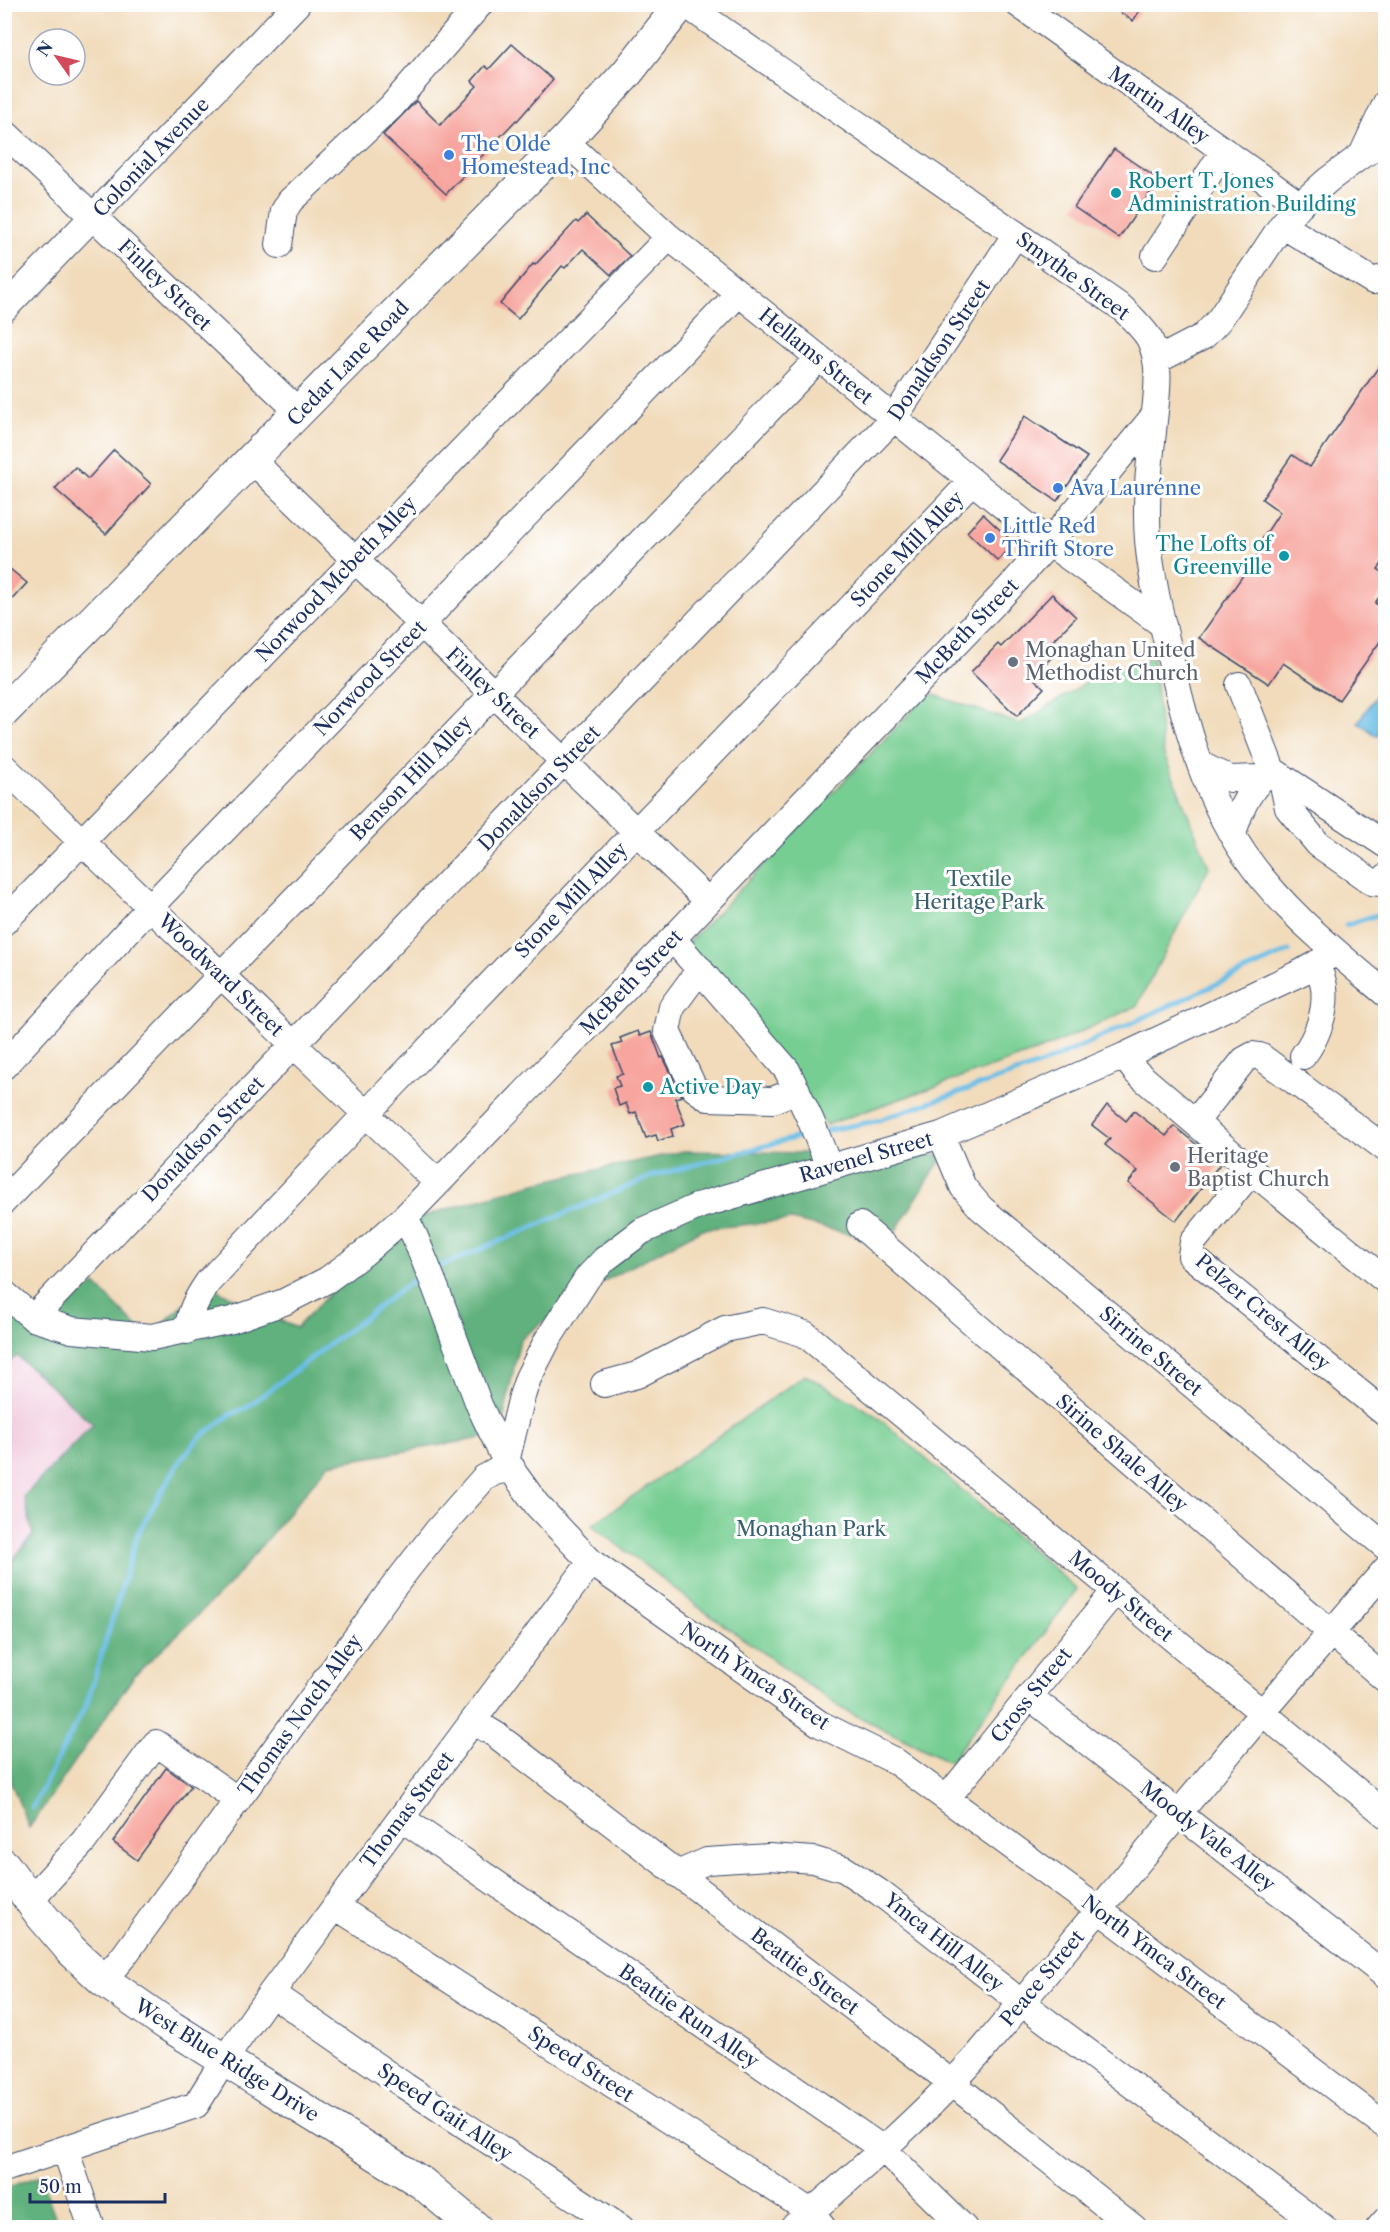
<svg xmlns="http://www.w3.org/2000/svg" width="1390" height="2232" font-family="'Libre Caslon Text',serif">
<rect width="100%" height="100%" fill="#fff"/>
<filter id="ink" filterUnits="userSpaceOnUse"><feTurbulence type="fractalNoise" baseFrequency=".0167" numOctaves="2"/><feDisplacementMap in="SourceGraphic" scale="12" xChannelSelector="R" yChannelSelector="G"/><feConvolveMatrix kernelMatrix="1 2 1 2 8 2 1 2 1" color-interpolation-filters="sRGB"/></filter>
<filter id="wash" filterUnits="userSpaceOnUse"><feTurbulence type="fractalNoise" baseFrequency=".008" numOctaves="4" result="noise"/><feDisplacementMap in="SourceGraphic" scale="24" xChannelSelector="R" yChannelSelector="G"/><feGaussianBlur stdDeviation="1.35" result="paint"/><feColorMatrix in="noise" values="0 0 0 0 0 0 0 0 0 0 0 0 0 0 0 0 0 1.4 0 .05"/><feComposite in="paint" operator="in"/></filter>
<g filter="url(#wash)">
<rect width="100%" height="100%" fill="#f1dbbb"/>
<path fill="#f2cfe0" d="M17,1355L93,1424L24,1496L33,1535L5,1569V1366Z"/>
<path fill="#77ce93" stroke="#497e78" stroke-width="1.5" d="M1153,658L1163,752L1209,867L1137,1006L1043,1049L826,1125L685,946L929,693L1020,724L1100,674Z
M805,1375L874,1414L1077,1589L950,1762L841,1708L701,1609L592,1525Z"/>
<path fill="#61b17d" stroke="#3e706e" stroke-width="1.5" d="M684,1151L944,1155L888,1243L791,1220L702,1229L589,1289L520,1339L500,1435L329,1464L228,1586L134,1676L29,1828L5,1767V1569L33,1535L24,1496L93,1424L17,1356L5,1366L4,1303L33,1330L95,1284L147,1337L207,1285L296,1328L397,1224L531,1184Z
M40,2176L59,2227H5V2188Z"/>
<path fill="#69bde5" stroke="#4276a2" stroke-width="1.5" d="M1382,687L1385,690V723L1377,736L1358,722Z"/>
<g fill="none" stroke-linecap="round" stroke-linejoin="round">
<path stroke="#69bde5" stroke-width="5" d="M1346,925L1380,914
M824,1131L876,1121L1042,1064L1289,951
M441,1266L653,1176L809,1134
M32,1808L87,1703L138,1533L178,1463L199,1438L231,1414L246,1408L420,1275"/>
</g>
<g id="blocks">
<path fill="#f7a59e" d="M1107,4H1144L1133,21Z
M512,44L553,80L517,121L516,120L446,194L383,135L416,101L440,125L477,86L472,81L485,66L489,69Z
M1114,149L1159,180L1119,238L1074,207Z
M586,215L630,256L611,275L583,249L565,268L562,266L518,319L500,304L533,264L535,265L576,221L578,223Z
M1386,356V558L1378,569L1386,575V587L1375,603L1386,610V633L1339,700L1283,663L1269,684L1199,638L1265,544L1261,541L1280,512L1262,499L1292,455L1310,467Z
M1025,416L1087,457L1057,501L996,460Z
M114,450L151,484L106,534L55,489L75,467L88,479Z
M983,514L1014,543L998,561L967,532Z
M4,564L27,583L4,608Z
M1052,594L1076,617L1048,646L1056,653L1032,677L1044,688L1017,716L971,672L998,644L1001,647Z
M638,1031L640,1036L651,1032L661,1058L663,1057L682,1096L675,1098L685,1124L671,1129L673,1136L658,1141L656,1135L646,1138L636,1112L630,1114L626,1103L619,1106L613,1088L620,1086L616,1076L623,1074L612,1046L622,1043L620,1038Z
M1107,1105L1126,1121L1134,1111L1166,1136L1174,1126L1220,1164L1176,1221L1128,1183L1138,1171L1105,1145L1110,1139L1092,1125Z
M166,1768L191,1786L137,1860L113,1842Z"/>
</g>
</g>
<g filter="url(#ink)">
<use href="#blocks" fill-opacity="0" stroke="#3b496c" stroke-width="1.5"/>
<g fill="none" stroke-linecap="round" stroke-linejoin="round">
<defs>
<path id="minor" d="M685,4L1122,308C1131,317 1142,327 1149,338C1164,368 1155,401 1153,432C1149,468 1145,504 1148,540C1151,575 1159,609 1167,643C1183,716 1202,791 1244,854C1282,910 1335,951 1386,994
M1018,4L1300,205
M4,132L299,412
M565,141L669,237L1049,543L1163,625
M1362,155L1386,103
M1282,225L1373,281L1386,277
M279,245L284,211L290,201L391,107L480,4
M1155,256L1224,151
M4,309L297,4
M1156,361L1204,336L1219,320L1282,225L1300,205L1328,180L1362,155L1386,142
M252,460L708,901
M1239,685L1272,770L1386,845
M1201,765L1230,779L1261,778
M4,767L438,1183
M1281,776L1288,808L1318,844L1372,882L1381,883L1386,877
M1233,835C1239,810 1251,785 1272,770
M4,922L669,237
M673,939L787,1070L811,1121L829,1167
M700,969L672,1007L667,1031L694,1088L708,1098L773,1100L797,1090
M1124,1056L1136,1072L1252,1171L1386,1281
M1303,1056C1317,1038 1327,1011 1324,987C1323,979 1319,971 1317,963
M4,1066L150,907L739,293
M1196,1121L1244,1060L1253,1055L1260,1056L1386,1149
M941,1135L963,1187L981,1208L1386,1547
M1252,1171L1193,1242L1191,1256L1386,1414
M4,1201L221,975L819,358
M405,1217L415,1237L436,1289L479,1405L506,1462L537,1505L591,1562L820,1724L895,1761L1099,1910L1386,2126
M860,1225L1386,1680
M4,1293L33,1318L72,1330L152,1337L232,1320L284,1302L327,1280L364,1253L405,1217L438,1183L1012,585L1049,543L1154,416
M33,1318L564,761L894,418L1016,234
M187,1331C190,1311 197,1298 208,1282L366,1114L972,481
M604,1384L637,1375L725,1329L763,1321L805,1334L1386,1815
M506,1462L522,1396L528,1378L548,1339L588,1277L605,1259L642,1231L701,1205L941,1135L1124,1056L1302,972L1335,953
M1030,1697L1386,1976
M473,1721L496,1735L952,2083L1134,2228
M947,1798L1115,1591
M401,1818L883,2149L964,2228
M677,1874L707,1861L769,1857L814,1860L844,1869L879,1892L1022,2003L1324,2228
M30,1900L84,1841L156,1743L238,1800
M335,1906L811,2212L823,2228
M103,1980L123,1957L391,1590L437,1531L484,1478L495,1472L512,1468
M271,1993L405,2086L621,2228
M65,2149L92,2228
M4,2169L196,2105L224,2060L271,1993L591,1562
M792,2228C857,2173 922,2117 979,2054L1262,1713L1386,1569
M1379,2228L1386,2220"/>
<path id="major" d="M4,711L565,141L627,73L681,4
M4,1865L41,1915L71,1950L103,1980L168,2025L422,2183L476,2228"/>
</defs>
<use href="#minor" stroke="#3b496c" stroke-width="28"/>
<use href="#major" stroke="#3b496c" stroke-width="34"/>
<use href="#minor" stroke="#fff" stroke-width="26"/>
<use href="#major" stroke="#fff" stroke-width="32"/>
</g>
</g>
<g fill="#3f7fe0" stroke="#fff" stroke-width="2">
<circle cx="449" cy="155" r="6"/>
<circle cx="1058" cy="488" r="6"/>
<circle cx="990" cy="538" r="6"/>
</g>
<g fill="#0f9aa8" stroke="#fff" stroke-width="2">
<circle cx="1116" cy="193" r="6"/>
<circle cx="1284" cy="556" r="6"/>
<circle cx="648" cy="1087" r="6"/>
</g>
<g fill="#6b7280" stroke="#fff" stroke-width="2">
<circle cx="1013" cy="662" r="6"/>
<circle cx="1175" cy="1167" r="6"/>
</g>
<g text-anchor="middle" stroke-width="6" stroke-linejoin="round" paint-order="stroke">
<g font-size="20" fill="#1b2f5e" stroke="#fff">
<text transform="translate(1159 105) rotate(35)" y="7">Martin Alley</text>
<text transform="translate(151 157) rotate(-46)" y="7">Colonial Avenue</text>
<text transform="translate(1073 276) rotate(36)" y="7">Smythe Street</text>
<text transform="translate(165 285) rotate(44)" y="7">Finley Street</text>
<text transform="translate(939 350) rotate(-56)" y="7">Donaldson Street</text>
<text transform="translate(816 356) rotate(39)" y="7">Hellams Street</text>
<text transform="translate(348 363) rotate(-46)" y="7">Cedar Lane Road</text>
<text transform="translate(907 549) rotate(-46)" y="7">Stone Mill Alley</text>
<text transform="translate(336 579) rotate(-46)" y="7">Norwood Mcbeth Alley</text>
<text transform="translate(967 631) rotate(-46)" y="7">McBeth Street</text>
<text transform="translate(370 678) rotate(-46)" y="7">Norwood Street</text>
<text transform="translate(493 693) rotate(44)" y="7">Finley Street</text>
<text transform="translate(411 778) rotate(-46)" y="7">Benson Hill Alley</text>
<text transform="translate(539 788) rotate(-46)" y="7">Donaldson Street</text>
<text transform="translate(571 900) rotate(-46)" y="7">Stone Mill Alley</text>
<text transform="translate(221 975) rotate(44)" y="7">Woodward Street</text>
<text transform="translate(631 982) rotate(-46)" y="7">McBeth Street</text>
<text transform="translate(203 1139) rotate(-46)" y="7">Donaldson Street</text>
<text transform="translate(866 1157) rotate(-16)" y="7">Ravenel Street</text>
<text transform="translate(1263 1312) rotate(40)" y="7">Pelzer Crest Alley</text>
<text transform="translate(1151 1351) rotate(40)" y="7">Sirrine Street</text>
<text transform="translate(1122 1453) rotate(41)" y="7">Sirine Shale Alley</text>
<text transform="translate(1121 1596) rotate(40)" y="7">Moody Street</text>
<text transform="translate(755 1676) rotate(34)" y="7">North Ymca Street</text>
<text transform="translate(1031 1695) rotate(-51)" y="7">Cross Street</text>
<text transform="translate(300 1715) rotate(-54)" y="7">Thomas Notch Alley</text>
<text transform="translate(407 1810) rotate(-53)" y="7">Thomas Street</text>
<text transform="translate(1208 1836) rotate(38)" y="7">Moody Vale Alley</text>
<text transform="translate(944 1942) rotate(38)" y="7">Ymca Hill Alley</text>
<text transform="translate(1154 1952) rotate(37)" y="7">North Ymca Street</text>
<text transform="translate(805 1971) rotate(37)" y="7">Beattie Street</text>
<text transform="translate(1042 1978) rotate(-50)" y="7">Peace Street</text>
<text transform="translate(689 2016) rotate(35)" y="7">Beattie Run Alley</text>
<text transform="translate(227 2060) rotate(32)" y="7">West Blue Ridge Drive</text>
<text transform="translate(581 2064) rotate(33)" y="7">Speed Street</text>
<text transform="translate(445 2112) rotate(34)" y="7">Speed Gait Alley</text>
</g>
<g font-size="20" fill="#366cbe" stroke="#fff" text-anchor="start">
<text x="461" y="151">The Olde<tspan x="461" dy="23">Homestead, Inc</tspan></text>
<text x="1070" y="495">Ava Laurénne</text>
<text x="1002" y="533">Little Red<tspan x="1002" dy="23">Thrift Store</tspan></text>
</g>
<g font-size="20" fill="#0d838f" stroke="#fff" text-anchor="start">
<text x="1128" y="188">Robert T. Jones<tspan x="1128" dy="23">Administration Building</tspan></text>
<text x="1272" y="551" text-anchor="end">The Lofts of<tspan x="1272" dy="23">Greenville</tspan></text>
<text x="660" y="1094">Active Day</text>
</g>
<g font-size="20" fill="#5b616d" stroke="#fff" text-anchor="start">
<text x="1025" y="657">Monaghan United<tspan x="1025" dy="23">Methodist Church</tspan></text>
<text x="1187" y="1163">Heritage<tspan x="1187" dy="23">Baptist Church</tspan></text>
</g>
<g font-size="20" fill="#375f6e" stroke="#fff">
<text x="979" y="886">Textile<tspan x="979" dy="23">Heritage Park</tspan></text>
<text x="811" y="1536">Monaghan Park</text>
</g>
</g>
<rect width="1390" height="2232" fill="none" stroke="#fff" stroke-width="24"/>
<g transform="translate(57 57) rotate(304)"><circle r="28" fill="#ffffff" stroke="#a4acbf" stroke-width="1.5"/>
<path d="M0-4.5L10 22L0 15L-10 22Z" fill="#d1495b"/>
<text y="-9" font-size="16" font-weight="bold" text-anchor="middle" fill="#1b2f5e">N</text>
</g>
<path d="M30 2193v9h135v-9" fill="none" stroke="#1b2f5e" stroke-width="3"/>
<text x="39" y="2193" font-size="18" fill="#1b2f5e" stroke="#ffffff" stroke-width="4.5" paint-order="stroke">50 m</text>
</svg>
